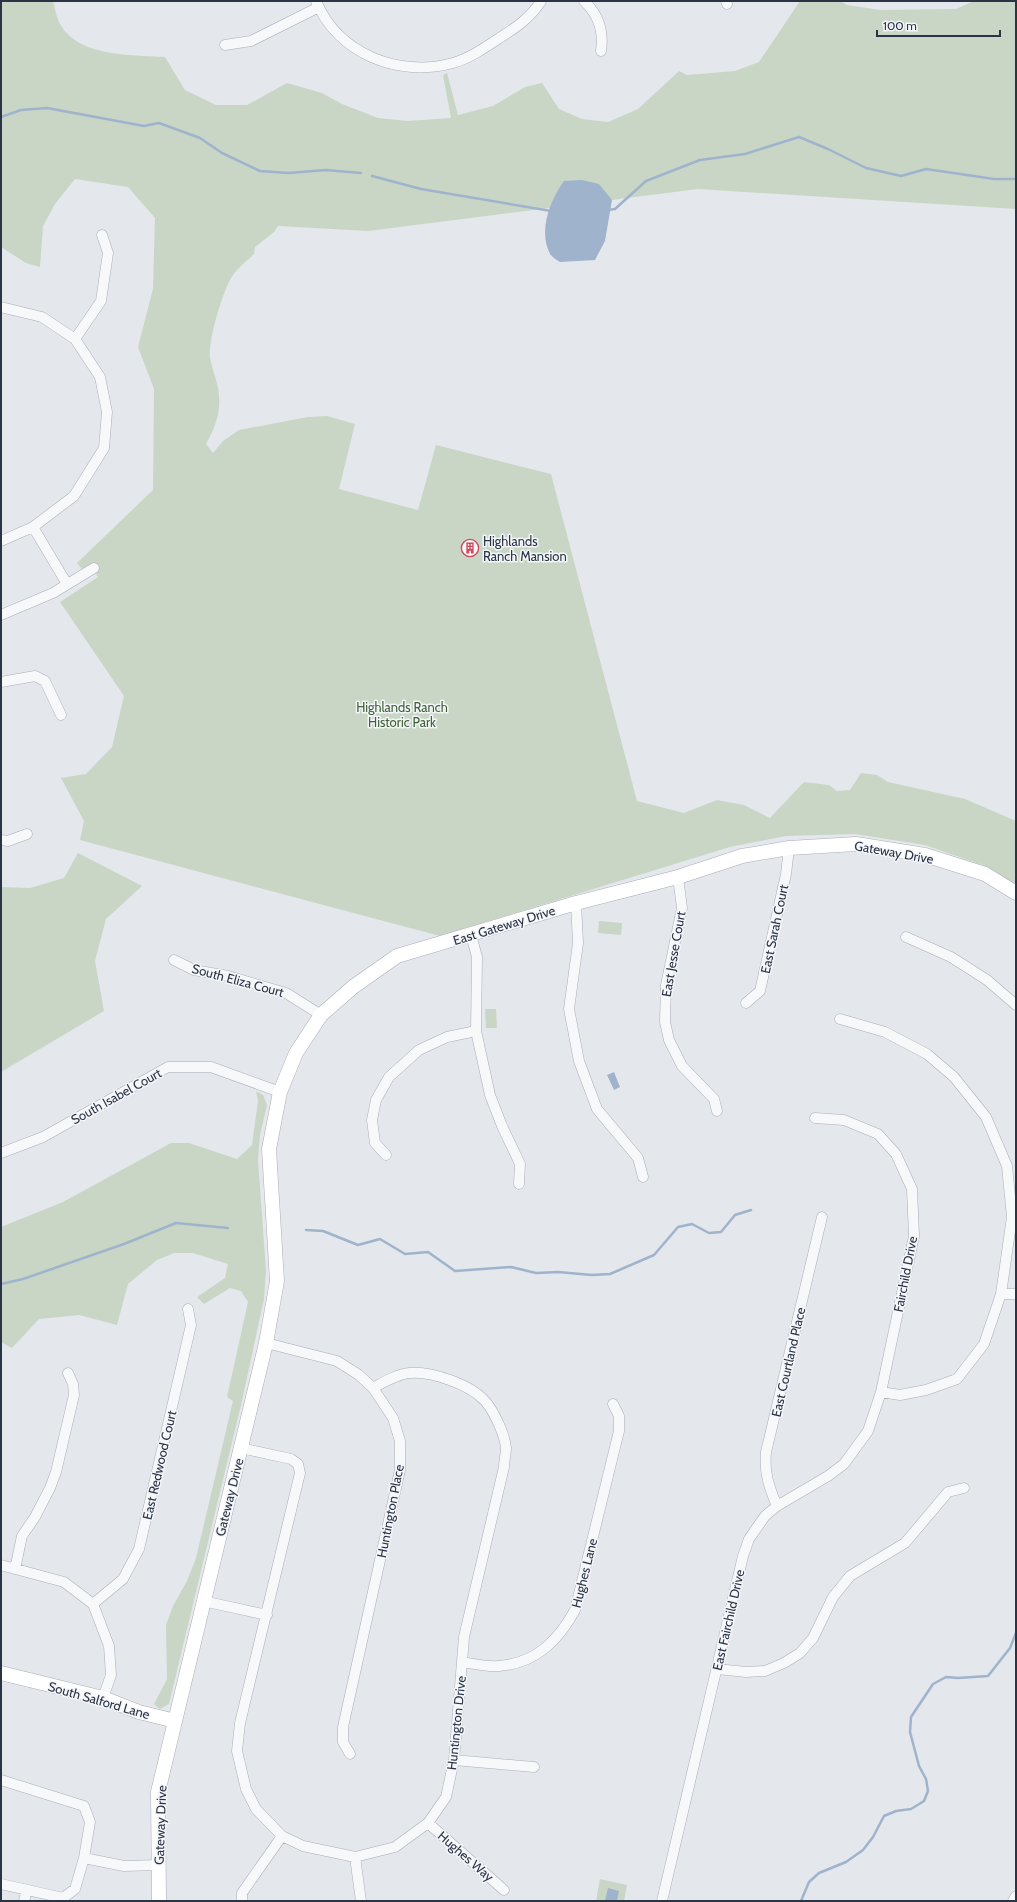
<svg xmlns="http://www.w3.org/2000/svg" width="1017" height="1902" font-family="Cabin,sans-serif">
<rect width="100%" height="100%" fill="#e4e7ec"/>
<path fill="#c9d6c5" d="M1,1H53C55,8 56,16 59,22C76,57 131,55 165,57L185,90L216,105H247L287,83L322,93L342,104L378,118L407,121L451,118L443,75L447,73L458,115L493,106L525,87L542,83L559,109L582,119L608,122L638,109L679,71L687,75L735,71L759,62L800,1H840L847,5L880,10L956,9L974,1H1016V209L698,189L368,231L278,226L274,232L255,247L254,254C247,261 236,269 231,278C222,294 208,340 210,358C212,368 216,378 218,388C222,409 216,426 206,444L213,453L223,441L239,430L308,417L327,416L355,424L339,489L418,510L436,445L551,474L637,801L684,813L717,800L744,805L770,818L804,782L829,785L837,791L850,790L861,773L877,775L888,782L965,799L1016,821V884L985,866L925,845L855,834L786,836L730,847L440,936L80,840L84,821L61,778L86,774L112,747L124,696L60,602L98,577L91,565L82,569L77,563L153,490L154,389L138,347L153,289L155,218L128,187L75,179L55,204L43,226L40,267L26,263L1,247Z
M78,853L142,886L106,919L95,961L104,1011L1,1072V887L30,888L64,878Z
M599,921L622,923L621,935L598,933Z
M485,1009H496L497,1028H486Z
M256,1091L263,1095L267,1105L260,1135L258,1160L266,1271L264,1299L242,1401L169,1704L160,1709L154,1704L167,1679L166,1625L173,1606L187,1581L196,1558L233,1401L227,1397L248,1302L241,1291L230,1288L204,1304L197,1297L225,1278L228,1264L193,1253H174L157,1260L128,1284L117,1325L79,1315L39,1319L12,1348L1,1342V1227L63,1202L171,1143H189L237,1159L252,1145L258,1101Z
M600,1879L627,1885L624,1901H596Z"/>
<path fill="#9fb4cc" d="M582,180L599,184L612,200L605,241L595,260L560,262C557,260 552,257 550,254C538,231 550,200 564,181Z
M614,1072L620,1087L614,1090L607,1075Z
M608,1888L619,1891L617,1901H605Z"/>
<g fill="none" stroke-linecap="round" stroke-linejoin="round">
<path stroke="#9fb4cc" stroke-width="2.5" d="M1,117L21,110L47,108L144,126L159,123L200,138L222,153L260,171L288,173L326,170L361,173
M372,176L421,189L551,211
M608,210L615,209L646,181L700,160L745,154L799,137L828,149L866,168L901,176L926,169L994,179H1016
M306,1230L323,1231L358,1245L380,1239L405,1254L428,1252L455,1271L511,1267L536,1273L558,1272L592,1275L610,1274L654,1255L678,1227L692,1224L709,1233L721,1232L735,1215L751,1210
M1,1284L23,1279L124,1244L176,1223L228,1228
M801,1901L809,1882L819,1873L846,1862L863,1850L873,1837L884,1816L896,1811L911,1809L924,1801L928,1791L926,1779L919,1766L910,1732L911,1717L933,1684L946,1677L958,1678L988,1676L1010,1648L1016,1633"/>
<defs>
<path id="street" d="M316,1C338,54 399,78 453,63C470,58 486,47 501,37C517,27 531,17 541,1
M584,1C599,15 604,31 601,51
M726,1L727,4
M225,45L251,41L319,7
M1,307L42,317L75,339L100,377L107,412L104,448L74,496L33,527L1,541
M75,339L101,301L108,253L102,235
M33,527L67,584
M1,615L53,593L94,568
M1,682L35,676L45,681L61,715
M1,840L8,841L27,834
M678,877L682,908L666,985L665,1022L669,1040L682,1066L714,1099L717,1111
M576,903L578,943L569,1009L579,1061L597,1109L638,1158L643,1177
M471,935L477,957L476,1031L490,1095L502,1126L520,1164L519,1184
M906,937L951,957L987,980L1016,1005
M174,960L194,970L228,976L286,993L321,1015
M746,1003L760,991L786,874L789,848
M840,1019L885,1032L927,1054L954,1077L986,1117L1007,1166L1012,1217L1001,1294L984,1344L957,1379L926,1390L900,1395L881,1392
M1,1153L43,1137L168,1067H211L280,1092
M386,1155L375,1143L372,1120L376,1100L389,1077L419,1050L447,1037L476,1031
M1001,1294H1016
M266,1343L337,1361L359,1375L373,1388L393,1418L400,1441V1470L343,1727V1742L350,1754
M241,1448L291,1459L298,1464L300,1473L240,1723L237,1751L246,1789L256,1809L282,1836L303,1846L355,1857L395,1847L428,1823L446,1797L454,1760L464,1637L504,1467C504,1461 506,1454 506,1448C505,1435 494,1411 485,1401C471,1385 432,1371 410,1373C397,1374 384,1382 373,1388
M777,1506C769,1487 764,1473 766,1452L822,1217
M1,1565L64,1582L93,1604L109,1646L111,1675L103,1698
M15,1569L22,1536L35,1517L50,1488L56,1472L74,1395L73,1384L68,1373
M203,1601L267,1615
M93,1604L123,1579L139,1549L191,1325L188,1309
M462,1662C474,1664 487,1667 499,1666C536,1663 558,1641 575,1610L619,1431V1416L613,1404
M717,1669L746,1672L765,1671L784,1663L800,1653L813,1638L833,1597L850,1576L905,1543L948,1492L964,1488
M454,1760L534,1767
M1,1780L84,1806L90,1822L84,1858L75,1889L63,1898L1,1884
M428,1823L504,1890
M355,1857L361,1901
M84,1858L124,1866L159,1865
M24,1901L27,1890
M242,1901V1893L282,1836
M662,1901L743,1556L749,1539L765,1516L777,1506L828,1476L844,1464L868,1431L881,1392L914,1236L912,1189L896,1154L878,1134L844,1120L815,1118
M1013,1901L1016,1896"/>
<path id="secondary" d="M1,1673L103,1698L139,1712L175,1721
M159,1901L158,1792L266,1343L277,1281L269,1149L280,1092L296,1053L321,1015L353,987L397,956L576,903L678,877L742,856L789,848L856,844L925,855L985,874L1016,893"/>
</defs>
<use href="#street" stroke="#a9aeb7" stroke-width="11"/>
<use href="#secondary" stroke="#a9aeb7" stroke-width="15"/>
<use href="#street" stroke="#f7f8fa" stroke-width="10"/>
<use href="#secondary" stroke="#fff" stroke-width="14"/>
</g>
<defs>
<symbol id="building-ring" viewBox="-11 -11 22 22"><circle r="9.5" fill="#f4f6f9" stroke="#d1495b" stroke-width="1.5"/><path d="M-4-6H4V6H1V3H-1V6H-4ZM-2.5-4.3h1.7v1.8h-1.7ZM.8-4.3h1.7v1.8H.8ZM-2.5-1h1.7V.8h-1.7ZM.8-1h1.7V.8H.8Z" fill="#d1495b"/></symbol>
</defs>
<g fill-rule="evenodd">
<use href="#building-ring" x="460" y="538" width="20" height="20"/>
</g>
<g text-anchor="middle" stroke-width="3" stroke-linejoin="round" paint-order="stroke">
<g font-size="13" fill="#2b3445" stroke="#f4f6f9" text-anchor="start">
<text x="483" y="546">Highlands<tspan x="483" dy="15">Ranch Mansion</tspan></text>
</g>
<g font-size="13" fill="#3f6138" stroke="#f4f6f9">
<text x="402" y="712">Highlands Ranch<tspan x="402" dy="15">Historic Park</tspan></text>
</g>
<g font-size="13" fill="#2b3445" stroke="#f4f6f9">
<text transform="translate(894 852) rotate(10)" y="5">Gateway Drive</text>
<text transform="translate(504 925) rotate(-17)" y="5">East Gateway Drive</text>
<text transform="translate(774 929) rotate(-78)" y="5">East Sarah Court</text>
<text transform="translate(673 954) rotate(-80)" y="5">East Jesse Court</text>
<text transform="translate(238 980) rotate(15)" y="5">South Eliza Court</text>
<text transform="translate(116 1096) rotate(-29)" y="5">South Isabel Court</text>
<text transform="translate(905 1274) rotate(-79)" y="5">Fairchild Drive</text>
<text transform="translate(788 1362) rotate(-77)" y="5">East Courtland Place</text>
<text transform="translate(159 1465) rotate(-77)" y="5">East Redwood Court</text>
<text transform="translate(229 1497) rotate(-76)" y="5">Gateway Drive</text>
<text transform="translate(390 1511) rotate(-79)" y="5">Huntington Place</text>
<text transform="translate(584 1573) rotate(-76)" y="5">Hughes Lane</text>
<text transform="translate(728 1620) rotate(-77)" y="5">East Fairchild Drive</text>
<text transform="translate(99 1700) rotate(16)" y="5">South Salford Lane</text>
<text transform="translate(456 1723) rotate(-84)" y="5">Huntington Drive</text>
<text transform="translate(160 1825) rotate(-88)" y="5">Gateway Drive</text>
<text transform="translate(466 1856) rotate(41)" y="5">Hughes Way</text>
</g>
</g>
<rect width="1017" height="1902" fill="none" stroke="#2b3445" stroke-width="4"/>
<path d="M877 30v6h123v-6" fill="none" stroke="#2b3445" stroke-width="2"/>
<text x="883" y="30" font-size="12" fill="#2b3445" stroke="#f4f6f9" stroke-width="3" paint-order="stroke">100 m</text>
</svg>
